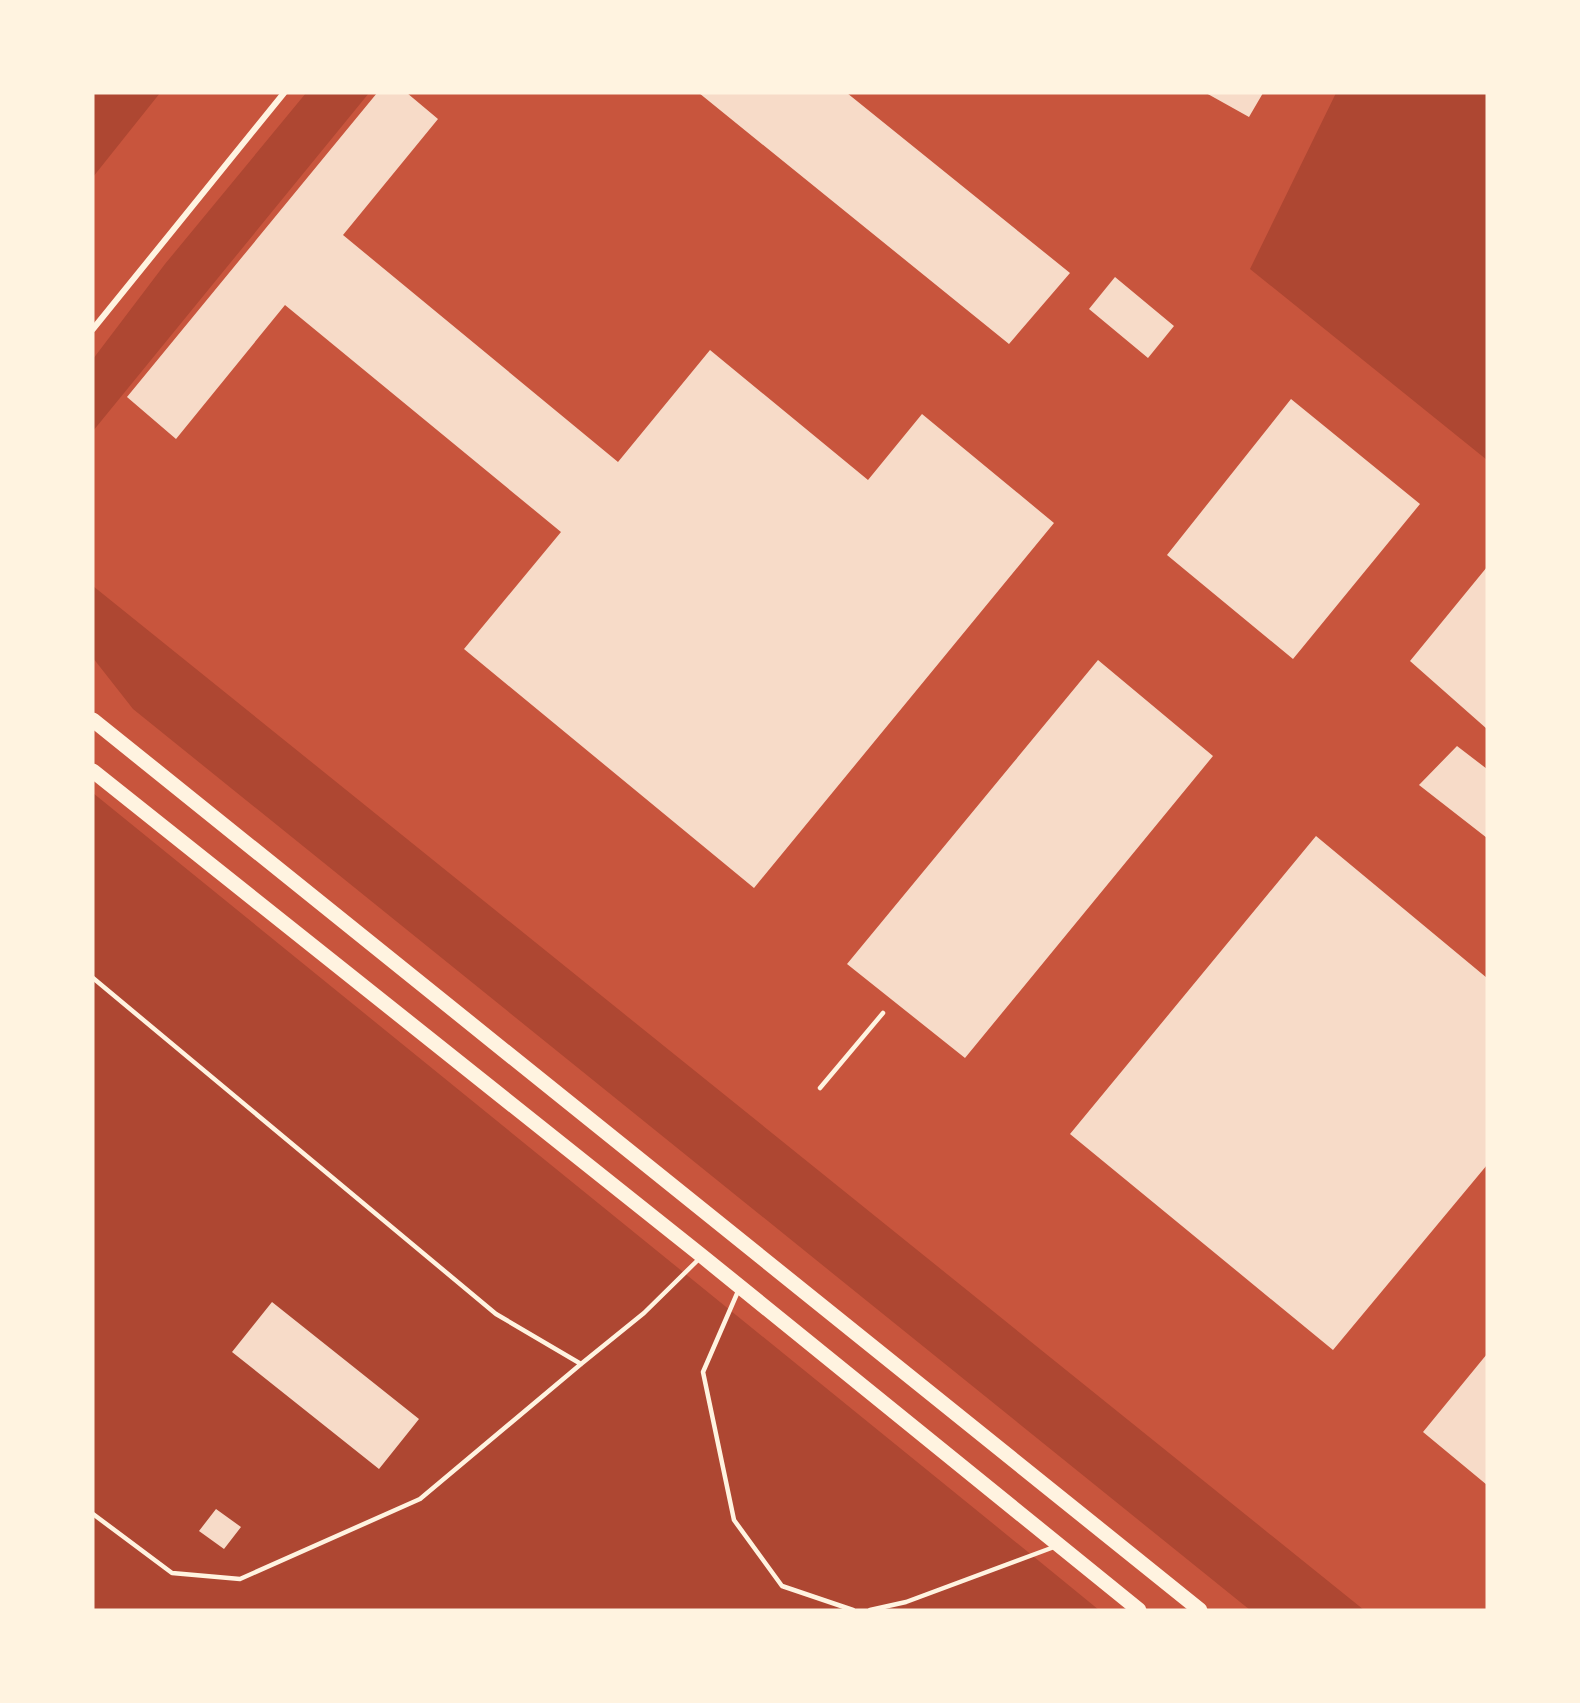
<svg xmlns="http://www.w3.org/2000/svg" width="1580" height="1703" font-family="Barlow,sans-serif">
<rect width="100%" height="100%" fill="#c8553d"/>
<path fill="#ae4732" d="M93,93H160L93,177Z
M306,93H369L93,431V359L165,264Z
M1336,93H1487V460L1250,269Z
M93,586L1364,1610H1250L133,709L93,658Z
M93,793L1028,1552L1099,1610H93Z"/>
<path fill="#f7dbc8" d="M377,93H407L438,119L343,235L618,462L710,350L868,480L922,414L1054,523L754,888L464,649L561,532L285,305L176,439L127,397Z
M699,93H847L1070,273L1009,344Z
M1206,93H1263L1249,117Z
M1115,277L1174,326L1148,358L1089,309Z
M1291,399L1420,504L1293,659L1167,555Z
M1487,567V729L1410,661Z
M1098,660L1213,756L965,1058L847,964Z
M1457,746L1487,769V838L1419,785Z
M1316,836L1487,978V1165L1333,1350L1070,1134Z
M272,1302L419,1419L379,1469L232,1352Z
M1487,1354V1485L1423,1432Z
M216,1509L241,1527L224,1549L199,1531Z"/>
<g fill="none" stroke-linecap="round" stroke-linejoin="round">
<path stroke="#fff3e0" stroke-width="4.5" d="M93,978L496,1314L581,1364
M820,1088L883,1013
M739,1289L703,1372L734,1520L782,1586L853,1610
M93,1514L172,1573L240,1579L420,1499L581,1364L644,1313L701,1257
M870,1610L906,1602L1054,1547"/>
<path stroke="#fff3e0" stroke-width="6" d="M93,329L284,93"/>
<path stroke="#fff3e0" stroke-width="15" d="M93,720L1200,1610
M93,771L702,1256L1139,1610"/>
</g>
<rect width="1580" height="1703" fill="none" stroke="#fff3e0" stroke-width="189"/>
</svg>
